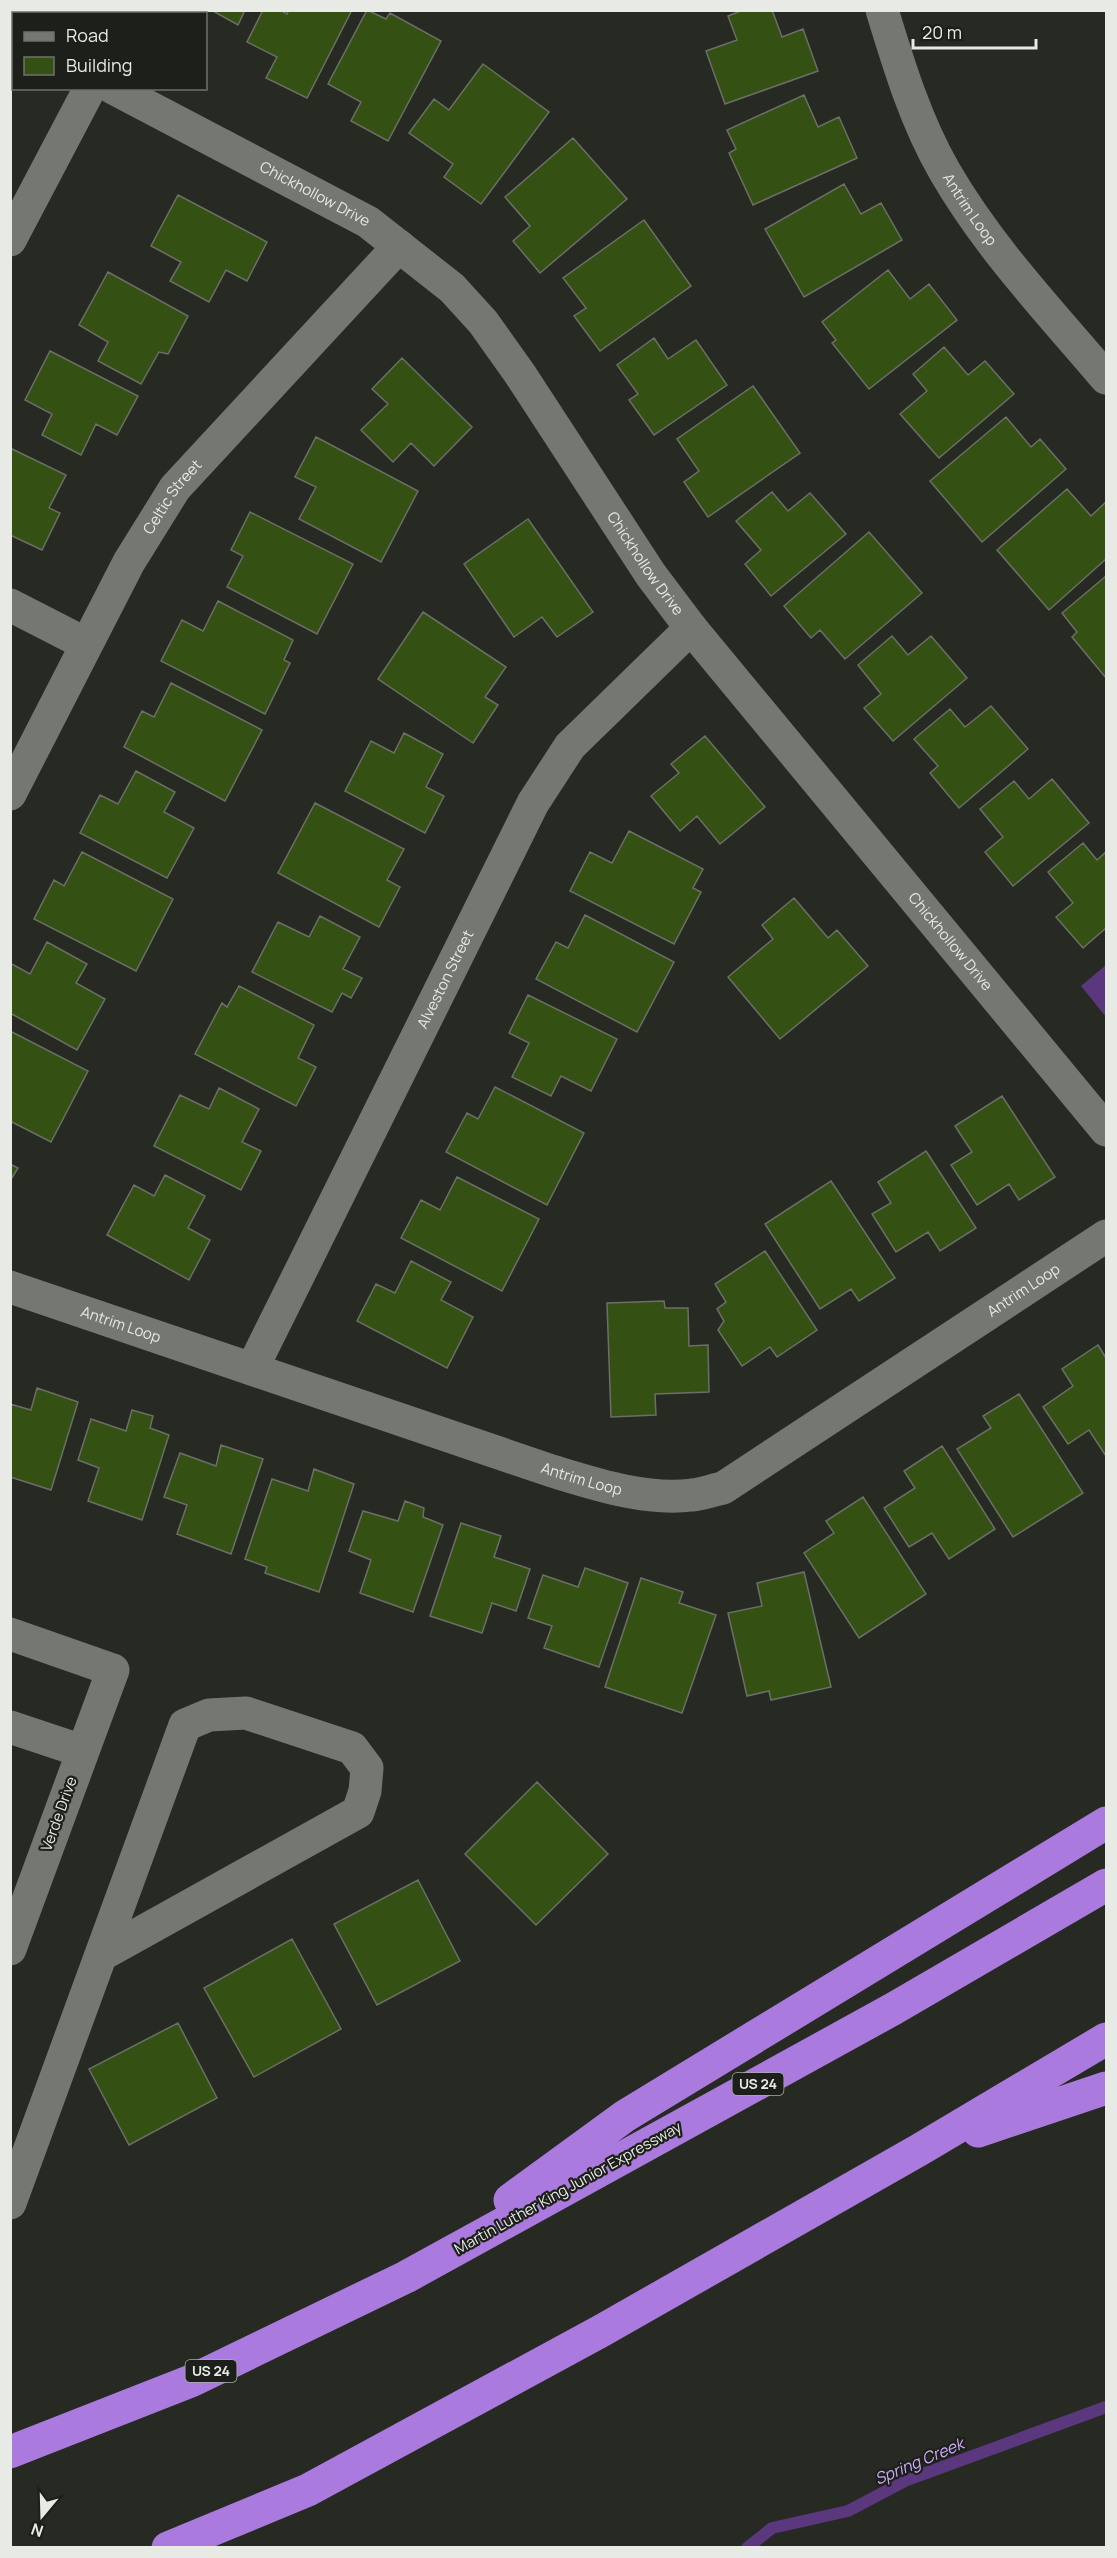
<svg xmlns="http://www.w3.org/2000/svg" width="1117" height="2558" font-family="Manrope,sans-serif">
<rect width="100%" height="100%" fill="#262a23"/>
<path fill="#5b377e" d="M1106,965V1017L1081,986Z"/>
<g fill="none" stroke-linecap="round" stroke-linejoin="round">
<path stroke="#5b377e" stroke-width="12" d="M747,2548L772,2528L848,2511L907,2480L1106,2407"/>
</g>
<path fill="#345113" stroke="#6b6f68" stroke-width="1.5" d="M164,10H204L202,14H170Z
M211,10H245L238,25Z
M263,10H280L287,14L289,10H352L307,98L266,78L277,57L247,42Z
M367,10L386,19L390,13L441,41L388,141L351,121L361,102L328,84Z
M743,10H772L782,37L803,29L818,71L725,104L706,51L737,40L728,16Z
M483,64L549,112L481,204L444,177L453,164L409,133L434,99L449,110Z
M804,95L818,127L839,117L857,158L753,205L729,153L736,149L727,130Z
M573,138L627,199L540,273L513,241L530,226L505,197Z
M844,184L861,214L881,203L902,240L804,297L765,229Z
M178,195L267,242L247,281L226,270L209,302L170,281L181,262L151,246Z
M644,220L691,286L600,351L574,316L586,308L563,278Z
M888,270L910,299L929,284L957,320L869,389L832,343L836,340L822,322Z
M108,272L188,316L168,354L159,352L141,384L98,361L108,342L79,325Z
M654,338L668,359L696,340L727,385L654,435L629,400L638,394L617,365Z
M944,347L968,375L985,361L1014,394L939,458L900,414L927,391L913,374Z
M50,351L138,396L117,435L96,424L81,455L42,435L52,414L25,400Z
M402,358L472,427L434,466L411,443L393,462L361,430L388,404L372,389Z
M753,386L800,453L708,517L684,482L699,471L677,439Z
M1006,417L1031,447L1040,439L1066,469L982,542L930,481Z
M316,437L418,491L381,562L299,519L316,487L295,477Z
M10,448L66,475L49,508L60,513L42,550L10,535Z
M1067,489L1091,516L1106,502V559L1049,610L997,550Z
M772,492L788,511L810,493L846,534L771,596L745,564L761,550L736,521Z
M250,512L353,564L317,634L227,587L243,556L231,550Z
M528,519L593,612L557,637L542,617L514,637L464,564Z
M869,532L922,593L845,659L820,630L811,638L784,606Z
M1106,576V678L1072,637L1077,632L1062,613Z
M218,601L293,640L284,660L290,663L265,714L161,661L182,620L203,631Z
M423,612L506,667L485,697L498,705L473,743L378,679Z
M892,636L908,655L931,636L967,678L893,741L864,708L881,694L858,665Z
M171,683L262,730L225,801L124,747L142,711L154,717Z
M991,706L1028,749L959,808L930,773L938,766L914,739L950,709L965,727Z
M404,733L443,754L426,787L444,796L425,833L345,791L371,741L394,753Z
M705,736L765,807L720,844L697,816L680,831L651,796L679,773L671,764Z
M136,771L175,792L164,812L194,828L167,878L80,833L100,795L118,804Z
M1052,779L1089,823L1013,886L985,852L1003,837L980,809L1014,781L1029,799Z
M315,803L404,849L387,880L400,887L379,927L278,873Z
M629,831L703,869L693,888L701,892L674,944L570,891L590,852L612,863Z
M1083,843L1097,860L1106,852V928L1083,948L1056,917L1073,903L1048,872Z
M82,852L173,899L136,971L34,919L54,880L64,886Z
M794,898L828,938L837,930L868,966L780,1039L728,977L773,939L762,925Z
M585,915L674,962L637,1032L536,979L556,942L568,948Z
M320,916L360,937L343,969L362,978L351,998L342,993L332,1012L252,972L278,922L309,937Z
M47,942L87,964L76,983L105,999L77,1050L10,1013V963L30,974Z
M239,986L314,1025L298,1058L316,1067L296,1106L195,1054L222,1003L227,1007Z
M528,995L617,1039L591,1091L561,1076L551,1096L512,1077L529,1043L509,1033Z
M10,1031L88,1071L51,1142L10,1121Z
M495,1087L584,1133L547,1205L446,1152L467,1113L478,1119Z
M219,1088L259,1109L242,1142L261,1151L241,1190L154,1146L180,1095L209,1109Z
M1002,1096L1055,1177L1019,1200L1009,1184L977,1205L951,1165L972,1152L955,1126Z
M926,1151L976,1228L940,1251L928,1232L896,1252L872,1214L891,1203L878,1182Z
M10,1164L18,1168L10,1181Z
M165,1175L205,1196L188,1228L210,1240L189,1280L107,1235L134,1185L154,1196Z
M457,1177L539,1219L502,1291L401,1238L421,1200L440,1210Z
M831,1181L895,1278L859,1301L851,1289L820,1309L765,1224Z
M765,1251L817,1330L777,1357L770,1347L742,1366L718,1330L724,1321L717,1309L726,1302L715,1284Z
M411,1261L451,1282L441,1300L473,1317L447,1368L357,1321L376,1284L395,1293Z
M664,1301L665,1308H688L689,1346L708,1345L709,1392L655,1394L656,1415L611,1417L607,1303Z
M1098,1345L1106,1358V1456L1089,1430L1068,1444L1043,1407L1073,1386L1062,1369Z
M37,1388L78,1402L51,1490L10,1477V1404L31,1410Z
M1019,1394L1083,1493L1013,1537L957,1449L991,1428L983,1416Z
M132,1410L153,1416L150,1428L169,1435L142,1520L88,1501L99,1468L78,1460L91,1419L126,1431Z
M221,1445L263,1459L231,1554L177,1534L187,1505L164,1497L180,1453L216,1466Z
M942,1446L995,1529L949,1559L932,1533L909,1547L884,1508L915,1488L904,1471Z
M314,1469L354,1484L319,1592L265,1573L267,1567L245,1559L272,1479L308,1491Z
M863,1497L926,1594L859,1638L804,1553L834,1533L826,1521Z
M405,1501L424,1508L423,1517L443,1525L413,1612L360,1593L371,1560L349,1551L363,1511L398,1521Z
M461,1523L501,1536L494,1557L530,1569L516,1611L492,1603L482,1633L430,1616Z
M585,1568L628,1583L599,1667L544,1648L552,1626L528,1618L543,1575L578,1587Z
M804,1572L831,1687L771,1700L769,1691L747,1696L728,1613L762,1606L757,1583Z
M641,1578L683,1592L679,1603L716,1615L682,1713L605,1687Z
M537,1782L608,1854L536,1925L465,1854Z
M418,1880L460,1961L377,2005L334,1924Z
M292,1939L341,2029L254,2077L204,1988Z
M178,2023L217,2098L129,2145L89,2069Z"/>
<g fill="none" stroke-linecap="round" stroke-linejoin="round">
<g stroke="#747871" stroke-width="33">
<path id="s1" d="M882,10C899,66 916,122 945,172C989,248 1050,312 1106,378"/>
<path d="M128,14L130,10"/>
<path d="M10,35L14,36"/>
<path id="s2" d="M113,88L368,222L452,288L483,322L520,374L651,575L691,628L1106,1130"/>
<path d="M10,240L90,88"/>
<path d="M10,605L86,644"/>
<path id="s3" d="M10,794L129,562L175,488L399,246"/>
<path id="s4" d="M10,1287L552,1471C595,1484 646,1501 692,1495C702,1494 713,1490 723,1488L1106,1236"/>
<path id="s5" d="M252,1369L533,803L570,746L691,628"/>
<path d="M10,1634L113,1670L10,1949"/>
<path d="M10,1727L82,1751"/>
<path d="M10,2203L185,1725L209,1715L246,1713L352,1748L367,1768L365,1791L358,1812L101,1955"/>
</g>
<path stroke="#aa7ade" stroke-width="33" d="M978,2131L1106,2088
M510,2200L625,2116L1106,1823
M10,2452L191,2381L406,2277L893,2009L1106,1885
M168,2548L308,2490L601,2331L919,2150L1106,2039"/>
</g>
<g text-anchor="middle" stroke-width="4.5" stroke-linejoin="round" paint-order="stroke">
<g fill="#1d201a" stroke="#aaada8" stroke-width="1.5">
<rect x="732.5" y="2073" width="51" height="22" rx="4.5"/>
<rect x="185.5" y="2360" width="51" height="22" rx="4.5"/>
</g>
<g font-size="14" font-weight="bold" fill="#e7eae5">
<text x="758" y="2089">US 24</text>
<text x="211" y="2376">US 24</text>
</g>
<g font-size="15" fill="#e7eae5" stroke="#1d201a">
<text dy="5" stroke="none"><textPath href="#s2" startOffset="228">Chickhollow Drive</textPath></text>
<text dy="5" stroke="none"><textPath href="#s1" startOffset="219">Antrim Loop</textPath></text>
<text dy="5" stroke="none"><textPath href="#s3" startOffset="339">Celtic Street</textPath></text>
<text dy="5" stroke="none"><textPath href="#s2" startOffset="732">Chickhollow Drive</textPath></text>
<text dy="5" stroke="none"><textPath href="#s2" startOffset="1218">Chickhollow Drive</textPath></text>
<text dy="5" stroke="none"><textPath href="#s5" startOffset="435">Alveston Street</textPath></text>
<text dy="5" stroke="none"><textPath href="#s4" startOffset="1107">Antrim Loop</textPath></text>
<text dy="5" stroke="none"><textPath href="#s4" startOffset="117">Antrim Loop</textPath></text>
<text dy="5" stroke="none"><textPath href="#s4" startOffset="603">Antrim Loop</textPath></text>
<text transform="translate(59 1814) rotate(-70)" y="5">Verde Drive</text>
<text transform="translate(568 2188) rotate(-29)" y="5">Martin Luther King Junior Expressway</text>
</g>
<g font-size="16" font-style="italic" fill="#d0abfc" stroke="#1d201a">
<text transform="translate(919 2461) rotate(-23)" y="6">Spring Creek</text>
</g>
</g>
<rect width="1117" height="2558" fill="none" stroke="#e7eae5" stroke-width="24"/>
<rect x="12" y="12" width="195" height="78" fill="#1d201a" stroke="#6e716b" stroke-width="1.5"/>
<rect x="24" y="32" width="30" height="9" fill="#747871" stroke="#6e716b" stroke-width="1.5"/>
<text x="66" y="42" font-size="18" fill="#e7eae5">Road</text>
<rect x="24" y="57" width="30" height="18" fill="#345113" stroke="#6e716b" stroke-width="1.5"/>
<text x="66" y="72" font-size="18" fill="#e7eae5">Building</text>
<g transform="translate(42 2516) rotate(199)" stroke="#1d201a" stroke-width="4.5" paint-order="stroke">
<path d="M0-4.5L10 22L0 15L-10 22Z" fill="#e7eae5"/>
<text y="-9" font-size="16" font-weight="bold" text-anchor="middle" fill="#e7eae5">N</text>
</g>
<path d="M913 39v9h123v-9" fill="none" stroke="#e7eae5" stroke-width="3"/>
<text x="922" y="39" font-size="18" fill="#e7eae5" stroke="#1d201a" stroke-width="4.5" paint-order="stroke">20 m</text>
</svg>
